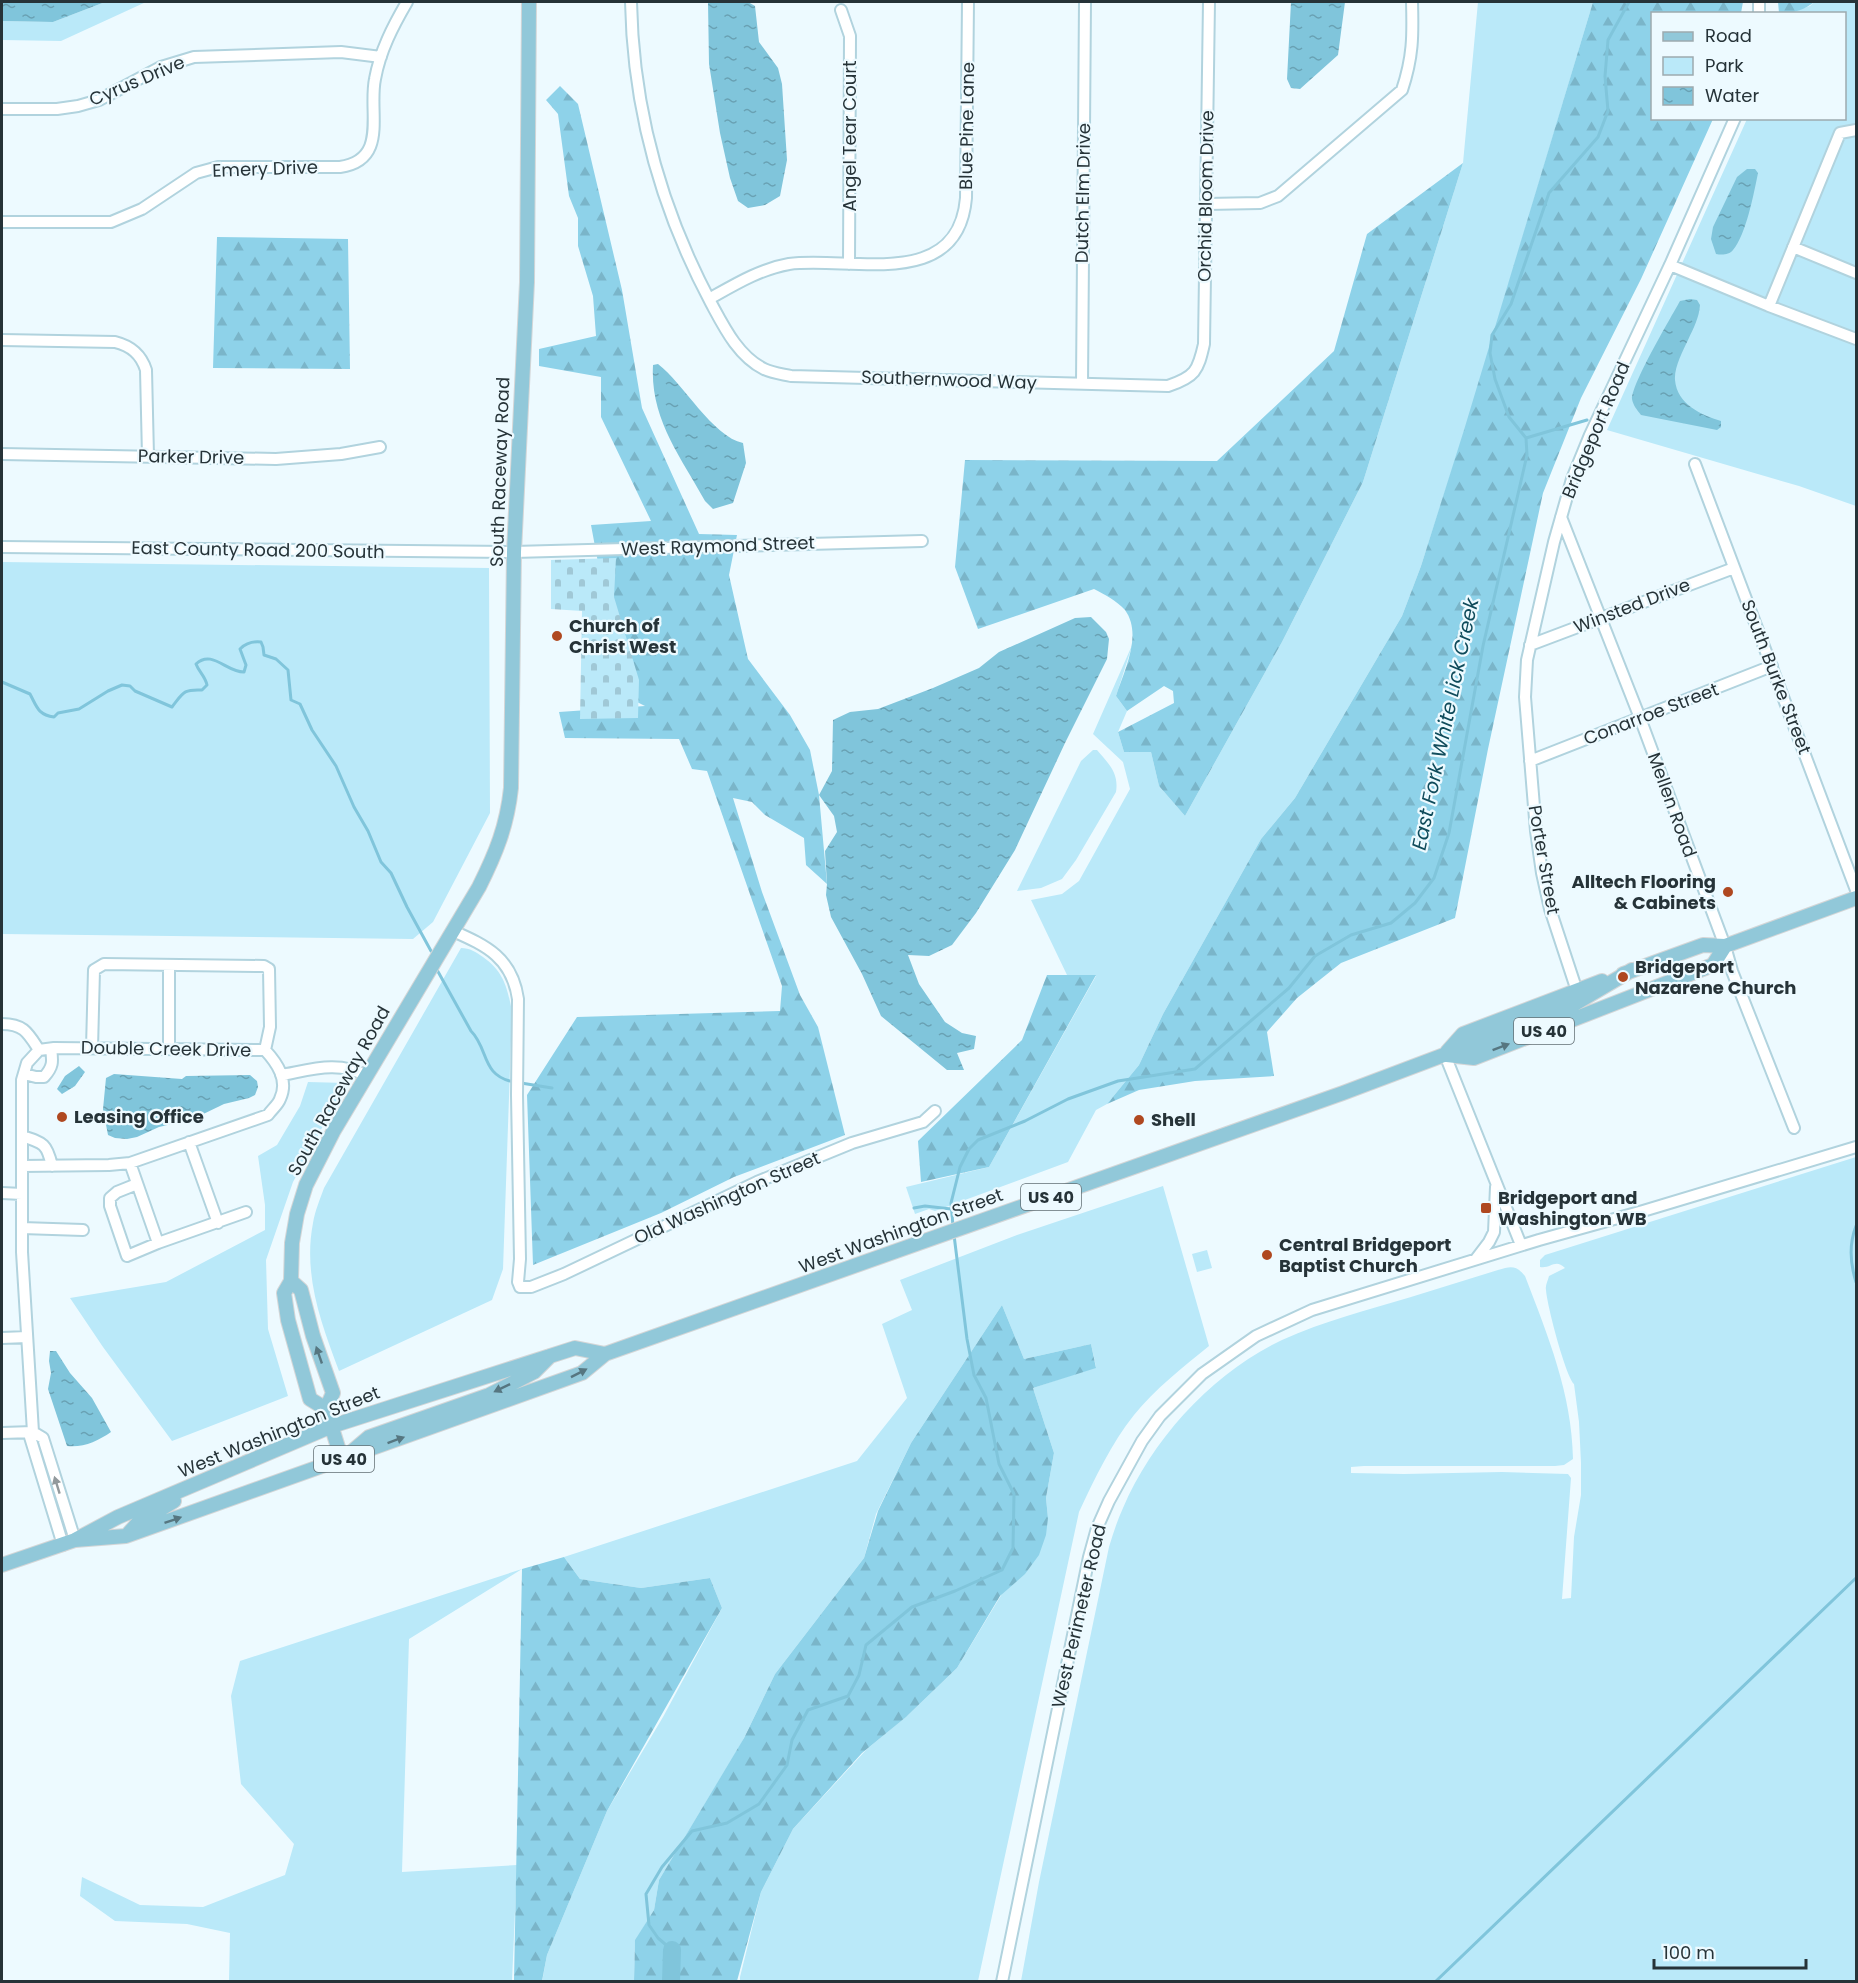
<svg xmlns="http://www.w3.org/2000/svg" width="1858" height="1983" font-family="Poppins,sans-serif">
<defs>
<pattern id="forest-firs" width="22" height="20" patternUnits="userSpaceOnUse" patternTransform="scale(1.5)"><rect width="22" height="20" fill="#8ed2e9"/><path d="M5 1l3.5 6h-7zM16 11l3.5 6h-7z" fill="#7ab5c9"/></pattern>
<pattern id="cemetery-stones" width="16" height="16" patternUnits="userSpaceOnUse" patternTransform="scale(1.5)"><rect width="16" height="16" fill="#bae9f9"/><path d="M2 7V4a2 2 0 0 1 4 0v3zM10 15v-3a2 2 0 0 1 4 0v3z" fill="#a0c8d6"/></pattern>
<pattern id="water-ripples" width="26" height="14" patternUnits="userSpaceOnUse" patternTransform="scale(1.5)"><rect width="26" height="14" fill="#80c5db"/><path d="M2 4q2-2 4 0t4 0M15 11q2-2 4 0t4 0" fill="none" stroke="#69a1b3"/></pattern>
</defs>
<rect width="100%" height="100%" fill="#edfaff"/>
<path fill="#bae9f9" d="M105,2H146L61,41L2,40V21L53,22Z
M1478,2H1593L1467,423L1421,566L1402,616L1295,798L1261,839L1163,1014L1139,1065L1107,1104L1096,1110L1068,1162L935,1211L929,1209L915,1214L906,1187L989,1167L1096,976L1067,975L1031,900L1062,894L1079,881L1130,789L1123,762L1093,734L1133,643L1116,696L1127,711L1118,732L1124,752H1151L1159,786L1185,816L1282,642L1363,482L1463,163Z
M1814,2H1856V506L1799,486L1607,430L1747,119L1844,118V14L1789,13L1810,6Z
M2,562L489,568L490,813L433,922L413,939L2,934Z
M1093,750H1097C1109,764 1119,773 1116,792L1076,860L1062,879L1041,888L1017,891L1081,761Z
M461,948C470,948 476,952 483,957C504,972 507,987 512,1011L503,1269L492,1300L339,1371C321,1323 303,1275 313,1223C315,1211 320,1199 324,1188Z
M308,1082L346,1083L293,1182L266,1260L268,1329L288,1396L172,1441L103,1347L70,1298L166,1282L265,1230V1205L258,1156L277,1145L300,1106Z
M1856,1157V1981H1021L1039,1882L1109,1547C1113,1534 1117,1521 1123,1508C1153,1438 1213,1373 1282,1340C1324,1321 1368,1310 1411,1297C1440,1288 1469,1279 1498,1270C1511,1266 1516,1265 1525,1276C1548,1336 1572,1394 1573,1459L1564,1465L1555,1466H1364L1351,1467V1473L1404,1474L1502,1472L1568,1474L1571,1478L1562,1599L1571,1598L1574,1537L1581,1495V1463L1579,1422L1574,1384C1565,1374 1547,1305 1546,1290C1545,1285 1548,1281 1549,1276L1565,1268C1555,1258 1551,1269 1540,1267V1260L1545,1255Z
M1163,1186L1209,1346C1183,1367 1155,1389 1134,1415C1111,1444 1095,1478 1079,1512L978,1981L740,1982V1977L761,1892L793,1829L867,1749L908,1715L957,1668L1048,1518L1046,1498L1054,1453L1033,1388L1096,1367L1091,1344L1024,1359L1002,1305L911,1443L876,1514L864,1558L775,1674L742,1742L659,1880L654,1910L635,1941L634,1981L542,1982L547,1955L607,1811L663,1717L722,1608L710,1578L641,1588L580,1579L564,1557L857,1461L907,1398L882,1324L912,1310L900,1280L1017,1235Z
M1207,1250L1212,1268L1197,1272L1192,1254Z
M522,1569L409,1639L402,1872L517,1865L512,1981H229L230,1933L187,1924L115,1921L80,1896L82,1877L140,1905L203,1907L285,1875L294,1844L241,1784L231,1696L240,1661Z"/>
<path fill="url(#forest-firs)" d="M1593,2H1743L1741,13L1652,14V118L1713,119L1641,279L1581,398L1543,493L1488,749L1455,918L1341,963L1297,998L1267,1032L1274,1076L1195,1081L1139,1090L1107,1104L1139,1065L1163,1014L1261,839L1295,798L1402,616L1421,566L1464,430Z
M1778,2H1814C1805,10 1791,14 1779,13Z
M560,86L578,104L622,290L642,408L699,534L737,535L729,575L748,659L790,715L810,750L819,795L827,884L806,865L804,838L765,815L752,802L733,798L762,892L800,995L818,1027L845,1135L734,1177L661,1213L533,1265L527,1095L577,1017L780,1011L782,986L707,771L692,769L679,739L565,738L559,712L645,706L613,690L605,600L591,525L651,521L601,417V377L539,366V349L596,336L593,296L578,246V218L569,196L558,114L546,100Z
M1463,163L1363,482L1282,642L1185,816L1159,786L1151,752H1124L1118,732L1174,703L1173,691L1164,686L1127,711L1116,696C1124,671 1143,635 1125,610C1117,601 1104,594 1094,589L978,629L955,567L965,460L1217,461L1334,351L1367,234Z
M217,237L348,239L350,369L213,368Z
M1047,975H1096L989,1167L921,1182L918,1141L1022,1040Z
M1002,1305L1024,1359L1091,1344L1096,1368L1033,1388L1054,1453L1046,1498L1048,1518L1046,1535L1039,1555L1025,1574L1000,1596L957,1668L906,1717L862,1753L793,1829L761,1892L737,1981H634L635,1940L654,1910L659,1880L744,1738L775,1674L864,1558L878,1511L911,1443Z
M564,1557L580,1579L641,1588L710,1578L722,1608L607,1811L547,1955L542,1981H514L522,1569Z"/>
<path fill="url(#cemetery-stones)" d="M616,558L614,597L639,680L638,718L580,719L582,611L551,609V560Z"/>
<path fill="url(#water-ripples)" d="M2,2H105L53,22L2,21Z
M708,2H748L755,6L759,42L778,68L782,84L787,160L780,196L765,205L748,208L738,201L730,178L720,133L709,64Z
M1291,2H1345L1338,55L1300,89L1291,88L1287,79Z
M1747,169H1755L1758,173C1754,193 1746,235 1733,250C1729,255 1722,255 1716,254L1711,239L1713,227L1737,177Z
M1690,299L1697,300L1700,305C1699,318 1694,327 1688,340C1683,351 1674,367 1675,380C1677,404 1701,415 1721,421V427L1717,430L1641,415C1637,410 1633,405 1632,399C1632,383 1670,319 1680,301Z
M658,364C683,383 713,437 743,443L746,463L733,503L713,509L705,501C681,457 650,419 653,365Z
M1091,617L1106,632L1109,639L1107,659L1065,743L1015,850L976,913L952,945L929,956L908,955L919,984L945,1022L962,1033L976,1036L974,1049L957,1053L964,1070H947L881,1016L862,974L831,917L826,895L827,884L825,851L837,832L834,816L819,795L832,771L833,720L850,712L878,709L933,688L979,668L999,652L1075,618Z
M79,1066L85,1072L75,1086L62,1094L57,1089L65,1076Z
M114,1074L182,1079L186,1076L250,1075L257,1081L258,1087L255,1095L249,1098L224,1104L193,1119L159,1127L137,1137L127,1139L115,1138L108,1135L103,1109L106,1078Z
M50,1351H56L70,1373L92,1398L111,1432C98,1441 83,1448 67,1446L48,1389L51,1373L49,1361Z"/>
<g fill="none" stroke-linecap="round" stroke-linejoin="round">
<path stroke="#80c5db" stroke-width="3" d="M1526,438L1587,420
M2,682L30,694C37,707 38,715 54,717L58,713L79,709L108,691L122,685L130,686L135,691L172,707C183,693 183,689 202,690L207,685C205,676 199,672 196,664C212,649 226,672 244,672L246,665L240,649C246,643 252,641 261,642L263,647L264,655L276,659L288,670L291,700L300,704L312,730L336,766L354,807L368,831L381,862L391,873L407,907L431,951
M436,968L471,1031C489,1049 481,1076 514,1082
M521,1083L552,1088
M914,1208L925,1206L951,1209
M953,1226L951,1203L960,1167L969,1149L978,1140L1025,1121L1068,1099L1118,1081L1195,1069L1289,988L1315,956L1351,935L1391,923L1415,903L1434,878L1449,833L1483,646L1527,455L1526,438L1509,417L1495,379L1490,353L1492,335L1511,304L1549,193L1598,137L1608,111L1605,76L1608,40L1629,2
M1856,1226C1849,1244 1850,1263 1856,1282
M672,1950L658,1938L649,1925L646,1894L662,1867L692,1831L727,1823L759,1804L787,1765L792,1740L808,1710L848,1696L859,1675L866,1645L912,1607L955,1591L1002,1570L1013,1548L1014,1494L999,1464L986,1398L974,1375L967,1339L954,1235
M1435,1982L1856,1578"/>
<path stroke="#80c5db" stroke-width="18" d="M671,1982L672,1950"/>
<defs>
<path id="minor" d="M631,2C633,108 661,209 711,303C724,327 738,356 764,369C772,373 782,374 791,376L1168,386C1195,377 1198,371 1204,344L1209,2
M841,10L850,36L849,264
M1759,14V2
M2,109H57L78,106L99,100L161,67L194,57L341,52L381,57
M1207,204L1260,203L1278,196L1402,90C1413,57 1413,36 1412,2
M2,222H111L142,209L196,173L218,167H340C389,160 368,112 375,79C380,51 393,26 407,2
M1793,247L1856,273
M1670,265L1769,306L1856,339
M709,299C734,285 760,269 789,264C850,256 958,292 966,198L968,2
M1769,306L1840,133L1856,130
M2,340L115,342C131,346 141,354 146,370L148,456
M1082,384L1085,2
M2,454L276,459L341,454L380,447
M1695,464L1856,890
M1561,517L1640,718L1725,946L1732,971L1794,1128
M2,547L514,552L922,541
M1530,645L1734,568
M1530,761L1772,666
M453,931C487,946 512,958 518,999L517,1095L520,1259L518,1282L520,1287H531L564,1274L757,1182L852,1143L923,1122L935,1111
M1577,991L1550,909L1542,873L1536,831L1525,697L1527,660L1554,542L1572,479L1590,435L1670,265L1735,118
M2,1024C24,1024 28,1033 39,1050
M92,1048L94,970L104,964L264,966L269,969L270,1027L265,1050
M169,1049V965
M1445,1055L1521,1245
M24,1074L36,1077H44C53,1067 53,1062 51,1049
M281,1075C310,1070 339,1060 366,1076
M22,1136C44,1143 47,1144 52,1166
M189,1142L218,1223
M130,1163L158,1243L246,1212
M22,1166L109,1165L130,1163L268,1115C271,1110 278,1105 280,1099C289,1080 277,1063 265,1050L54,1048L39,1050L27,1063L22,1080V1252L33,1432L30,1437L63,1545
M137,1184L117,1192L110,1198V1206L127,1256L158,1243
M2,1193L22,1194
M22,1228L83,1230
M1476,1259L1489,1242L1494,1232L1496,1187
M2,1338L27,1337
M33,1432L43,1438L75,1540
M2,1433L33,1432
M1002,1982L1089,1557L1097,1528L1109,1501L1142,1441L1160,1416L1202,1374L1256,1336L1312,1310L1539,1240L1643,1211L1856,1147"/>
<path id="major" d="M529,2L527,282L514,552L511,788C507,826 496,853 479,887L333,1132L306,1185L297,1214L292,1243L291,1281L284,1293L288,1320L310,1399L326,1409L342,1460L369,1437L489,1395L534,1372L550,1356
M1623,974L1703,945L1725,946L1856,898
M1447,1052L1463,1034L1602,981
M1447,1055L1474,1058L1713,965L1725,946
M291,1281L301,1290L313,1336L333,1393L326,1409
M129,1533L138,1523L174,1501
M75,1540L126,1536L582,1373L605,1354L1343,1093L1566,1009L1632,970
M2,1565L75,1540L118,1517L332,1426L575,1348L605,1354"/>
</defs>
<use href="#minor" stroke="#b1d3de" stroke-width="14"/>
<use href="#major" stroke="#d4d6d7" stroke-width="16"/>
<use href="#minor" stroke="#fff" stroke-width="10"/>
<use href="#major" stroke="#91c8d9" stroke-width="14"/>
</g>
<defs><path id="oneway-solid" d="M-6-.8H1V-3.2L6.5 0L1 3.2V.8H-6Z" transform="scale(1.5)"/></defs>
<g fill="#567680">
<use href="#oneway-solid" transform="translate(1501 1047) rotate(-21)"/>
<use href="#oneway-solid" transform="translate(319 1355) rotate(-109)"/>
<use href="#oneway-solid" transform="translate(579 1373) rotate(-27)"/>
<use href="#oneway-solid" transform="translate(502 1388) rotate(154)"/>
<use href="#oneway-solid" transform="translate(396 1440) rotate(-20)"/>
<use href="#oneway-solid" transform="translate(173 1520) rotate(-19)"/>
</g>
<use fill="#92999c" href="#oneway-solid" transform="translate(57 1485) rotate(-107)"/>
<g fill="#af4820" stroke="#edfaff" stroke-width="2">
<circle cx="557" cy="636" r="6"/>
<circle cx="1728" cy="892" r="6"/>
<circle cx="1623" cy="977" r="6"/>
<circle cx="62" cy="1117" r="6"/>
<circle cx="1139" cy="1120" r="6"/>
<rect x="1480" y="1202" width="12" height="12" rx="3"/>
<circle cx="1267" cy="1255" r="6"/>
</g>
<g text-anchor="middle" stroke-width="4.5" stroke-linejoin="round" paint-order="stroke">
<g fill="#edfaff" stroke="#626f74" stroke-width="1.5">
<rect x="1514" y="1018" width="60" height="26" rx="4.5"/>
<rect x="1021" y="1184" width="60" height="26" rx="4.5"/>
<rect x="314" y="1446" width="60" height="26" rx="4.5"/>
</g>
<g font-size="16" font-weight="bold" fill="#263338">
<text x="1544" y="1037">US 40</text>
<text x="1051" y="1203">US 40</text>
<text x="344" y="1465">US 40</text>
</g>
<g font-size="18" fill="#263338" stroke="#edfaff">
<text transform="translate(137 81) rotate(-23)" y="6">Cyrus Drive</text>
<text transform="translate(967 126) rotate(-89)" y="6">Blue Pine Lane</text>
<text transform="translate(850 136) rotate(-90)" y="6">Angel Tear Court</text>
<text transform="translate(265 169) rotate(-2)" y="6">Emery Drive</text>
<text transform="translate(1083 193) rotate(-89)" y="6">Dutch Elm Drive</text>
<text transform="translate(1206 196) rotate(-89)" y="6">Orchid Bloom Drive</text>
<text transform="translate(949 380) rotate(2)" y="6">Southernwood Way</text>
<text transform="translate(1596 430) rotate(-67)" y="6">Bridgeport Road</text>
<text transform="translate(191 457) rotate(1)" y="6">Parker Drive</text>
<text transform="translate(500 472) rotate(-88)" y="6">South Raceway Road</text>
<text transform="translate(718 546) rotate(-2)" y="6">West Raymond Street</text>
<text transform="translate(258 550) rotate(1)" y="6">East County Road 200 South</text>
<text transform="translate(1632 606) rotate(-21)" y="6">Winsted Drive</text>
<text transform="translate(1776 677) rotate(69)" y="6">South Burke Street</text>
<text transform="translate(1651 714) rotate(-21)" y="6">Conarroe Street</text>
<text transform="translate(1672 805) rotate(70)" y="6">Mellen Road</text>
<text transform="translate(1544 860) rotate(80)" y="6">Porter Street</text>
<text transform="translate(166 1049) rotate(1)" y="6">Double Creek Drive</text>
<text transform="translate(339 1091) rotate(-61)" y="6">South Raceway Road</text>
<text transform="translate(727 1198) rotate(-24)" y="6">Old Washington Street</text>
<text transform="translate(901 1231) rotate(-20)" y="6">West Washington Street</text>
<text transform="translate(279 1432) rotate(-22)" y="6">West Washington Street</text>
<text transform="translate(1079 1616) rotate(-77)" y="6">West Perimeter Road</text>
</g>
<g font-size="18" font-weight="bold" fill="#263338" stroke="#edfaff" text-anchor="start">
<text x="569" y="632">Church of<tspan x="569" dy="21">Christ West</tspan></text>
<text x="1716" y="888" text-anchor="end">Alltech Flooring<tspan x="1716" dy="21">&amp; Cabinets</tspan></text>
<text x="1635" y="973">Bridgeport<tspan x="1635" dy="21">Nazarene Church</tspan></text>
<text x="74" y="1123">Leasing Office</text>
<text x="1151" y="1126">Shell</text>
<text x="1498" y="1204">Bridgeport and<tspan x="1498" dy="21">Washington WB</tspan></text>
<text x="1279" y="1251">Central Bridgeport<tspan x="1279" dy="21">Baptist Church</tspan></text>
</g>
<g font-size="20" font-style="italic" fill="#0f4b5b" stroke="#edfaff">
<text transform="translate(1445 724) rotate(-78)" y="7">East Fork White Lick Creek</text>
</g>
</g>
<rect width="1858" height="1983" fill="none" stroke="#263338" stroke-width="6"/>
<rect x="1651" y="12" width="195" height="108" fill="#edfaff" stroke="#9daaaf" stroke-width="1.5"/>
<rect x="1663" y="32" width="30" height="9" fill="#91c8d9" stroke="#9daaaf" stroke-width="1.5"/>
<text x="1705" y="42" font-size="18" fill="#263338">Road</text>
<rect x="1663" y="57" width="30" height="18" fill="#bae9f9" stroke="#9daaaf" stroke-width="1.5"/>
<text x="1705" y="72" font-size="18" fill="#263338">Park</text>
<rect x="1663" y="87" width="30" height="18" fill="url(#water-ripples)" stroke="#9daaaf" stroke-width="1.5"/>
<text x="1705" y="102" font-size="18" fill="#263338">Water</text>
<path d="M1654 1959v9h152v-9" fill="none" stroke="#263338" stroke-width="3"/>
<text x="1663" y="1959" font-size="18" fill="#263338" stroke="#edfaff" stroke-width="4.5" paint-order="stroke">100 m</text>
</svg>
